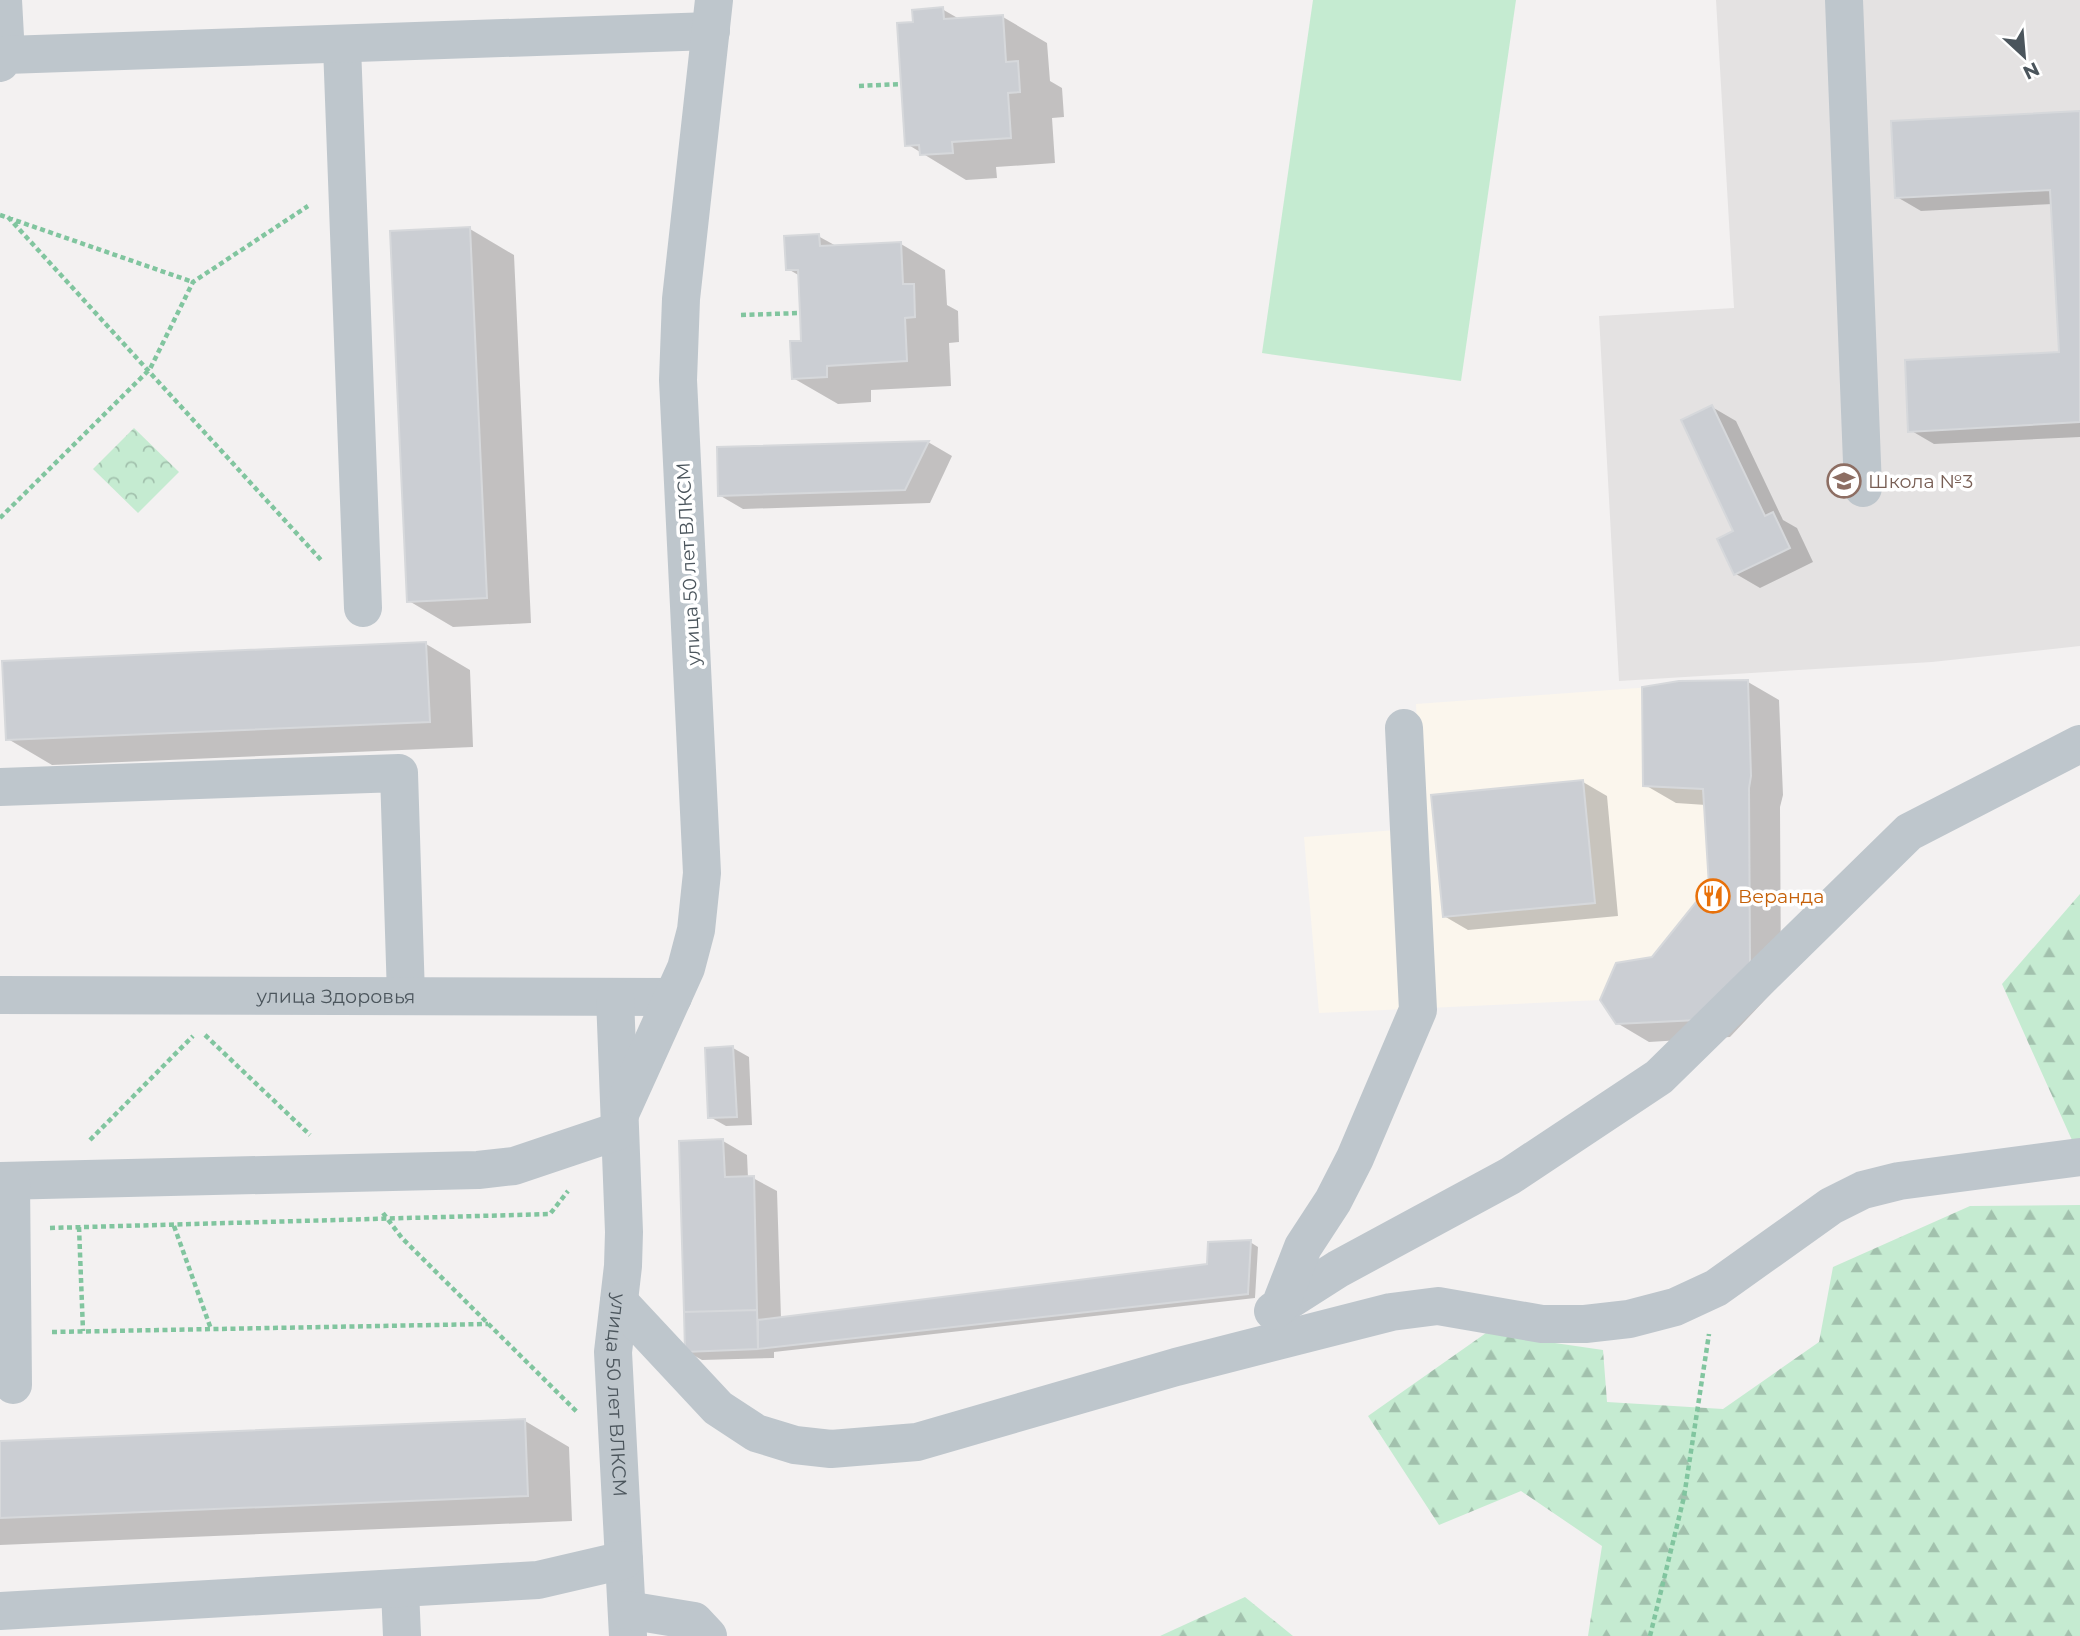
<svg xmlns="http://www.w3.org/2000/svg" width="2080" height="1636" font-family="Montserrat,sans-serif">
<defs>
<pattern id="forest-firs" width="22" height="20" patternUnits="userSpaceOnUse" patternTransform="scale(1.75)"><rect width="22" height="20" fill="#c5ebd1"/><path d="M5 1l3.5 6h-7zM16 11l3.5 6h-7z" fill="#a2c1ad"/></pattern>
<pattern id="park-crowns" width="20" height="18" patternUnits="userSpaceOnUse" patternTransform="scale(1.75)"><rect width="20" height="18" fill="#c5ebd1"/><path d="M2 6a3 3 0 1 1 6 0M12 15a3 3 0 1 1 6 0" fill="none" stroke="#a2c1ad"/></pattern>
</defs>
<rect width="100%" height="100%" fill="#f3f1f1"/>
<path fill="#fbf6ed" d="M1748,680L1750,964L1698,1020L1616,1024L1600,1000L1319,1013L1304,837L1422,828L1416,704Z"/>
<path fill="#e4e2e2" d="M1716,0H2080V646L1932,662L1619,681L1599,316L1734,308Z"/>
<path fill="url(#forest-firs)" d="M2080,894V1158L2002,984Z
M2080,1205V1636H1588L1602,1546L1521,1491L1439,1525L1368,1416L1486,1333L1603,1350L1607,1402L1723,1409L1819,1342L1833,1267L1970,1206Z
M1245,1597L1293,1636H1160Z"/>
<path fill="url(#park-crowns)" d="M134,428L179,472L138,513L93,469Z"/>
<path fill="#c5ebd1" d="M1313,0H1516L1461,381L1262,353Z"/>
<path fill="#0003" d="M942,9L961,20L1003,17L1047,43L1050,81L1062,88L1064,117L1052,118L1055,163L996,167L997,178L966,180L907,144L915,23Z
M2080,113V437L1934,444L1910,430L2060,353L2053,204L1921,211L1897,197Z
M470,229L514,255L531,623L453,627L409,601Z
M818,236L838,247L901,244L945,270L947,305L958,311L959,342L949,343L951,386L871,390V402L838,404L793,378L803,342L800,276L788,269Z
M1712,407L1736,421L1783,520L1797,528L1813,562L1760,588L1736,574V532Z
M928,442L952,456L930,503L743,509L719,495Z
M426,644L470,670L473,747L52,765L8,739Z
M1748,682L1779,700L1783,795L1780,807L1781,983L1730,1037L1649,1042L1617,1023L1653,958L1711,886L1706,805L1676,803L1645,785Z
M1583,782L1607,796L1618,916L1468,930L1444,916Z
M733,1048L749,1057L752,1125L726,1126L710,1117Z
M723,1141L747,1155L748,1178H753L777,1191L781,1319L1208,1266L1250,1242L1258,1247L1255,1298L774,1352V1358L702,1360L686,1351Z
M525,1421L569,1447L572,1521L0,1545V1443Z"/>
<path fill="#cbced3" stroke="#d6d8db" stroke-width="2" d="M943,7L944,19L1003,15L1006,62L1018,61L1020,92L1008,93L1011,138L952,142L953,153L920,155L919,145L905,146L897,23L913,22L912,10Z
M2080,111V422L1908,432L1905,360L2059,352L2050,190L1895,198L1891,121Z
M470,227L487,598L407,602L390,231Z
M819,234L820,246L901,242L903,284H914L915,317L905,318L907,361L827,366V377L792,379L790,341H801L800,313L798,270H786L784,236Z
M1712,405L1765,516L1773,512L1790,548L1734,575L1717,539L1733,531L1681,420Z
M929,441L905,490L718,496L717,447Z
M426,642L430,722L6,740L2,661Z
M1748,680L1751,776L1749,788L1750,964L1698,1020L1616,1024L1600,1000L1616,963L1652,957L1709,886L1703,789L1643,786L1642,687L1679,681Z
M1583,780L1595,903L1443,917L1431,795Z
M733,1046L737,1117L708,1118L705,1048Z
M723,1139L725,1177L754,1176L757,1310L684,1312L679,1141Z
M1251,1240L1248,1294L758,1349V1320L1207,1264L1208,1242Z
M757,1310L758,1349L685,1352L684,1312Z
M525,1419L528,1496L0,1518V1441Z"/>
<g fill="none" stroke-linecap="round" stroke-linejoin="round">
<path stroke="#81c59f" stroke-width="4.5" stroke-dasharray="5 3.5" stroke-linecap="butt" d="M859,86L901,84
M0,215L193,282
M8,217L321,560
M741,315L800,313
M0,518L150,369L193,282L308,206
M205,1035L310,1135
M90,1140L193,1036
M383,1213L402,1238L577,1412
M174,1226L211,1329
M79,1227L83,1331
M50,1228L550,1214L568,1191
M52,1332L488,1324
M1650,1636L1684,1497L1709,1334"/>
<g stroke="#bec6cc" stroke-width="38">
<path d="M3,0L6,55"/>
<path d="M1844,0L1863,488"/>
<path d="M342,46L363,608"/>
<path d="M0,63L6,55L711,31"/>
<path d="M0,787L399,773L406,996"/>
<path id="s1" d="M0,995L673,997"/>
<path id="s2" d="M615,997L624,1232L623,1266L613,1352L628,1636"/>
<path d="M620,1114L686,968L696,930L702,873L678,380L681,299L714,0"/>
<path d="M0,1181L478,1170L514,1166L618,1131"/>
<path d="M11,1181L13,1385"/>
<path d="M619,1302L718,1408L756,1433L795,1445L831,1449L917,1442L1176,1367L1391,1312L1438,1306L1542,1324H1585L1629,1319L1675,1307L1716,1288L1831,1206L1863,1190L1899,1181L2080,1157"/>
<path d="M1280,1306L1338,1269L1510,1176L1659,1077L1909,832L2080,744"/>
<path d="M1273,1311L1280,1306L1303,1247L1333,1201L1355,1158L1418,1010L1404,728"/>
<path d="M400,1590L402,1636"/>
<path d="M627,1610L694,1621L708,1636"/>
<path d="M0,1611L538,1580L624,1560"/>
</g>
</g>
<defs>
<symbol id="school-ring" viewBox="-11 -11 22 22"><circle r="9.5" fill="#fff" stroke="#8d6e63" stroke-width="1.5"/><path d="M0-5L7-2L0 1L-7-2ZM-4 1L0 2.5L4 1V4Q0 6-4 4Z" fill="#8d6e63"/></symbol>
<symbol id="restaurant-ring" viewBox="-11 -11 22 22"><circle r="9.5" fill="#fff" stroke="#e8710a" stroke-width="1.5"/><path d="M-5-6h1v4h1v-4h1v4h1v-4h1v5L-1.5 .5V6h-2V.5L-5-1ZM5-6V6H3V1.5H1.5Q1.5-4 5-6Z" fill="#e8710a"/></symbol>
</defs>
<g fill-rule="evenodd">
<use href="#school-ring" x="1825" y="462" width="38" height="38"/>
<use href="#restaurant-ring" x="1694" y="877" width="38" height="38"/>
</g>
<g text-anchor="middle" stroke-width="7" stroke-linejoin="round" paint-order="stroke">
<g font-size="19" fill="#785e54" stroke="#fff" text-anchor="start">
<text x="1868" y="488">Школа №3</text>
</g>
<g font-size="19" fill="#4b555c" stroke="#fff">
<text transform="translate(688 564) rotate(-93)" y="7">улица 50 лет ВЛКСМ</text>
<text dy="7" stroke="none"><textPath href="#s1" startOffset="336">улица Здоровья</textPath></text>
<text dy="7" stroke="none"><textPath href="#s2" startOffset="399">улица 50 лет ВЛКСМ</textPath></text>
</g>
<g font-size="19" fill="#c56008" stroke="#fff" text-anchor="start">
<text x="1738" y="903">Веранда</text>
</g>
</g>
<g transform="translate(2024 56) rotate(154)" stroke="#ffffff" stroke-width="5" paint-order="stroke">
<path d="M0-5L12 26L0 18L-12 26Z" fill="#4b555c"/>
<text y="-10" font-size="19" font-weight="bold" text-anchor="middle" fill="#4b555c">N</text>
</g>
</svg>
